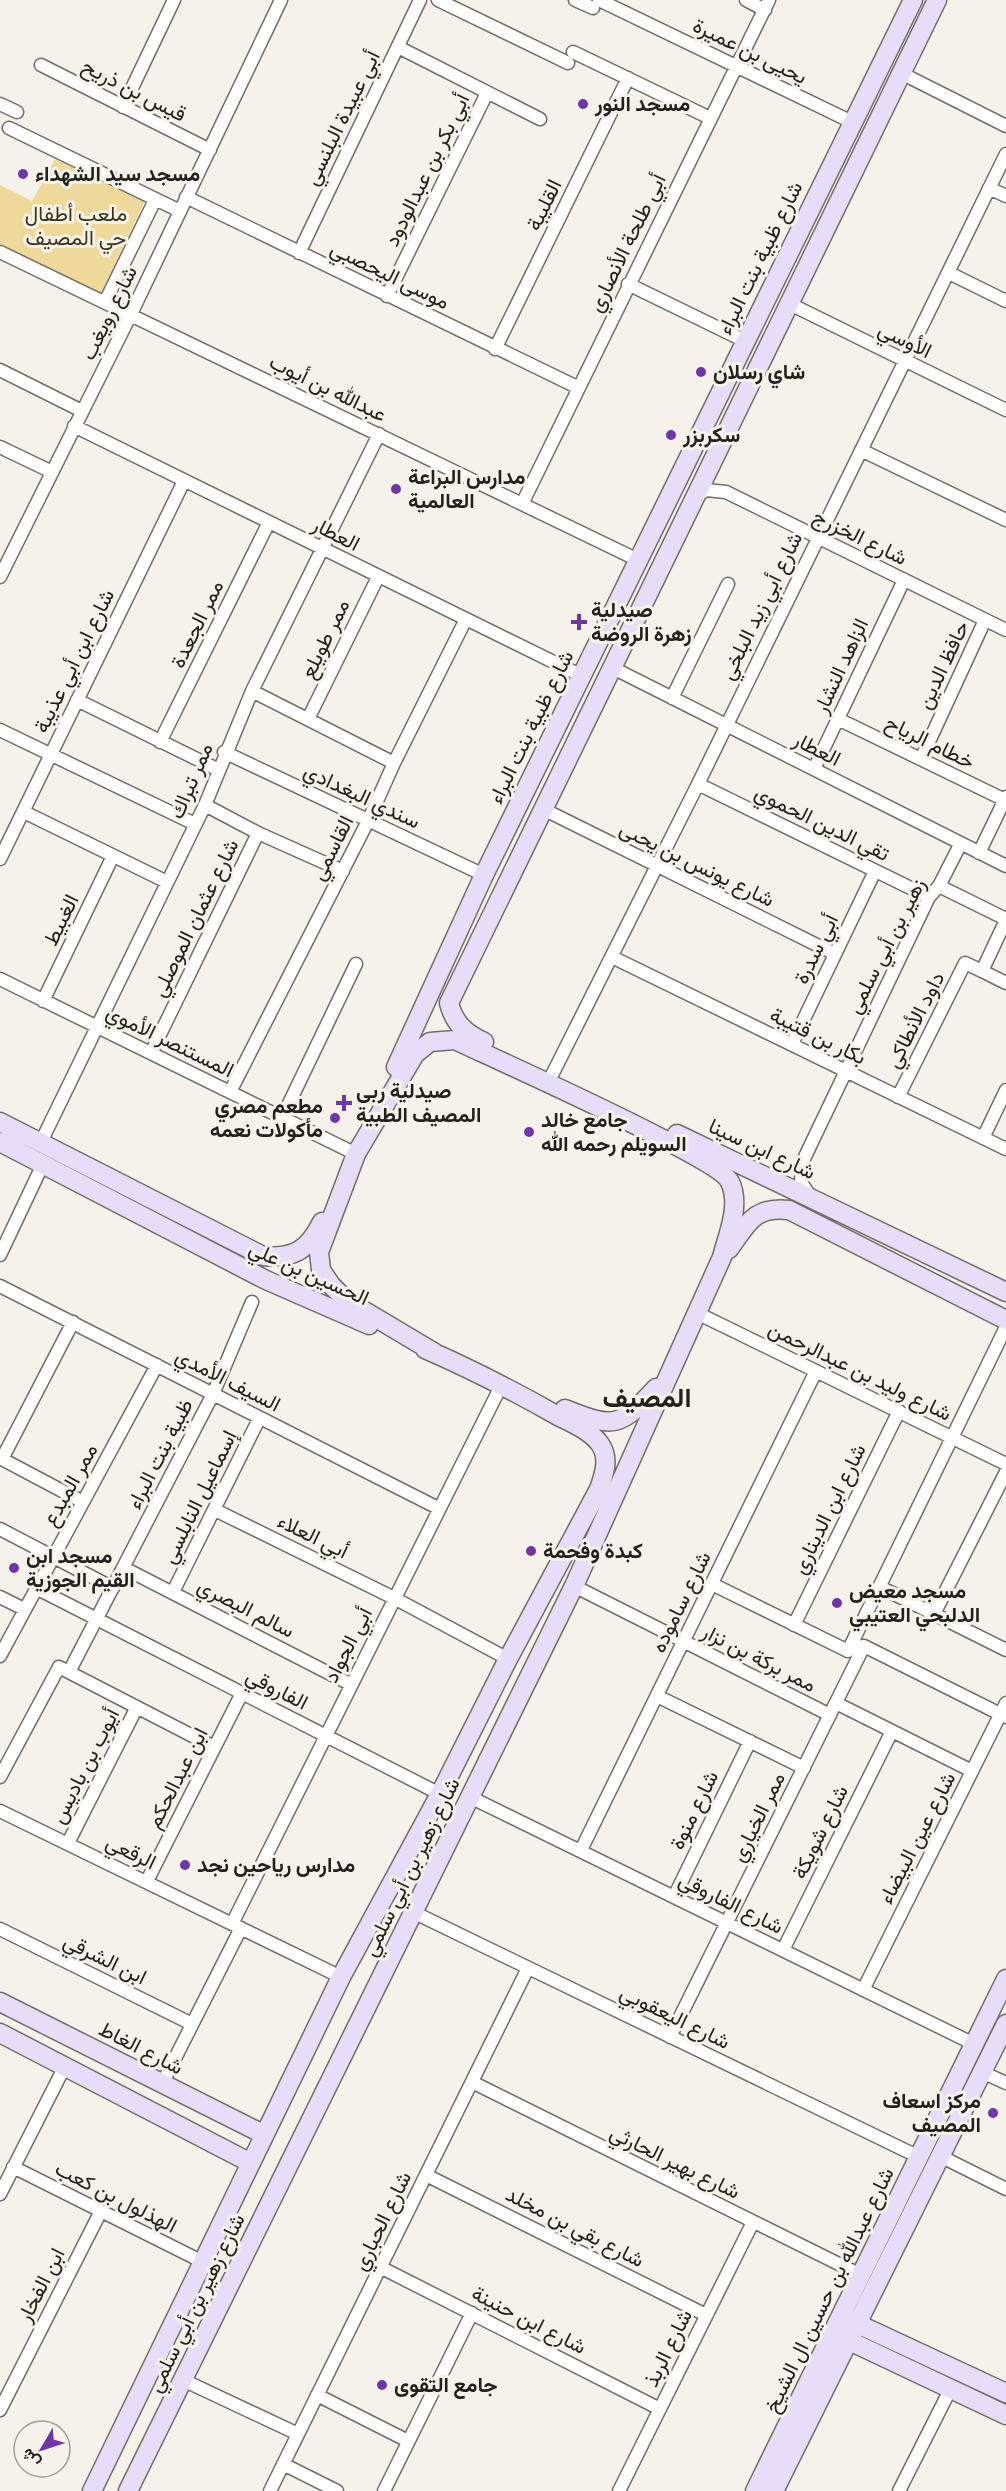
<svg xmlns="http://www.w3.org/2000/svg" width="1006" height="2491" font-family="'Fira Sans Condensed',Vazirmatn,sans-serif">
<rect width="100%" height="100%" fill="#f5f2ea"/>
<path fill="#eed99a" d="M55,159L145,201L100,295L0,246V185L32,201Z"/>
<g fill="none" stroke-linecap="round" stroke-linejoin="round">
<defs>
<path id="street" d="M438,0L568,63
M575,0L593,8
M599,0L852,122
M746,0L765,10
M398,47L540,119
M573,52L710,118
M41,65L210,150
M901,73L1006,126
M0,104L17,112
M123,107L174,0
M9,128L180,211
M989,188L1006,196
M186,197L577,387
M0,252L638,560
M299,253L420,0
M949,273L1006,301
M628,284L745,341
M387,296L487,93
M105,302L155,200
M788,303L1006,410
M495,349L628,78
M0,370L82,411
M74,426L582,676
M0,447L52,472
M861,450L1006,520
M696,496L706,490L726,492L1006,630
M522,504L769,0
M0,577L131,314L281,0
M611,667L1006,866
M252,691L394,763
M672,698L728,584
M77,700L219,770
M308,719L378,577
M838,719L1005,800
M0,730L195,824
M160,742L269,522
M224,752L484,875
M921,759L985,620
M814,769L904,580
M698,784L929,897
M205,805L258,833L343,871
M543,809L835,954
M24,812L167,882
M979,853L1006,797
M0,859L184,481
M939,886L1006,919
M612,957L1006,1149
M982,971L1006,983
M0,979L356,1154
M43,1001L113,856
M792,1044L875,871
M151,1053L258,833
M552,1075L698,784L1006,154
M230,1092L368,821L394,763L466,619
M898,1097L965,963L982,971L1006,920
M282,1118L356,964
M983,1138L1006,1090
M41,1142L205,805L252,691L379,434
M810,1196L801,1182L802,1163L929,897L939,886L961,843
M0,1255L43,1164
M0,1286L438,1508
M697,1313L1006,1464
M0,1458L83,1502
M2,1459L73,1322
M215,1510L394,1598L508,1659
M0,1529L113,1588
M124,1568L350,1684
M712,1584L848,1651
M574,1586L830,1715
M880,1587L1006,1650
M36,1588L440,1794
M173,1592L259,1419
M0,1597L24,1609
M934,1614L1006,1472
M794,1625L899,1411
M858,1647L864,1646L1006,1717
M848,1651L1006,1327
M0,1656L157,1365
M69,1672L213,1394L252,1302
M657,1696L804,1768
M836,1703L972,1771
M0,1777L59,1667L214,1747
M470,1797L974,2044
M0,1811L341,1977
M68,1843L137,1707
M581,1850L816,1371
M147,1881L242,1693
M674,1897L750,1741
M413,1912L919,2157
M232,1924L502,1384
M0,1929L192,2024
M783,1950L892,1731
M863,1990L1006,1703
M670,2037L864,1646
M982,2072L1006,2083
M472,2082L861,2275
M162,2084L241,1928
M940,2156L1006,2189
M13,2167L201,2261
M426,2175L706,2315
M0,2194L65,2066
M380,2267L660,2409
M183,2380L298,2434
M317,2395L408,2441
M0,2410L101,2211
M283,2464L337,2491
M270,2491L528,1968
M384,2491L472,2313
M619,2491L753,2222
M899,2491L951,2388"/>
<path id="secondary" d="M484,1042C465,1033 454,1023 449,1003L937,0
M396,1067L484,875L913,0
M0,1122L263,1256C294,1259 308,1250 322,1222
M677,1134L1006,1292
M0,1142L266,1280L369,1325
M729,1249C748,1223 754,1206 789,1210L1006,1320
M565,1409C615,1429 620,1427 656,1388
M0,2002L263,2134
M0,2033L249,2162
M847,2319L1006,2393
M837,2335L1006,2415
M92,2491L341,1977L440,1794L508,1659L599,1489C604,1475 610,1458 600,1444C591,1431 572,1423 558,1416C514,1391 471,1369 425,1349
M128,2491L574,1586L722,1257C728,1234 741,1205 730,1182C720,1159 493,1058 455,1040L430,1042L415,1054L356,1154L319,1252L321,1270L331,1285L346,1300L435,1353
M755,2491L1006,1979
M774,2491L1006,2024"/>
</defs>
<use href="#street" stroke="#716e67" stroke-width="15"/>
<use href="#secondary" stroke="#716e67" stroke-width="21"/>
<use href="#street" stroke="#fff" stroke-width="12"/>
<use href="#secondary" stroke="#e8ddf8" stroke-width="18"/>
</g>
<g fill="#6f35ab" stroke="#f5f2ea" stroke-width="2">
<circle cx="583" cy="104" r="6"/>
<circle cx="23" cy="174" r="6"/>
<circle cx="701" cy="372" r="6"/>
<circle cx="671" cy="435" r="6"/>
<circle cx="396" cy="489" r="6"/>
<path d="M576 613h6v6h6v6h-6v6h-6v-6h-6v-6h6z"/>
<path d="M341 1094h6v6h6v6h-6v6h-6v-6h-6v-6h6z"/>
<circle cx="335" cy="1118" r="6"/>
<circle cx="529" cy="1132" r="6"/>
<circle cx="531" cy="1551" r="6"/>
<circle cx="14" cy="1568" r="6"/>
<circle cx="837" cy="1603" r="6"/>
<circle cx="185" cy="1865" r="6"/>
<circle cx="993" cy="2113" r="6"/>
<circle cx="382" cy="2385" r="6"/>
</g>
<g text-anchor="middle" stroke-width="6" stroke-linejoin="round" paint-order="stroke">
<g font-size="21" fill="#22211e" stroke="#f5f2ea">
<text transform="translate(750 51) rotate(26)" y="7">يحيى بن عميرة</text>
<text transform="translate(134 90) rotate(27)" y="7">قيس بن ذريح</text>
<text transform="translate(342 118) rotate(-64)" y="7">أبي عبيدة البلنسي</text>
<text transform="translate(427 170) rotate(-64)" y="7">أبي بكر بن عبدالودود</text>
<text transform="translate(544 205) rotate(-64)" y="7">القليبة</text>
<text transform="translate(627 243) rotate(-64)" y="7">أبي طلحة الأنصاري</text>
<text transform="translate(760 258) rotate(-64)" y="7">شارع ظبية بنت البراء</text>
<text transform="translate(390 275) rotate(26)" y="7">موسى اليحصبي</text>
<text transform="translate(109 313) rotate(-64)" y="7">شارع رويغب</text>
<text transform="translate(905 340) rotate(26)" y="7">الأوسي</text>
<text transform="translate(328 388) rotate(26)" y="7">عبدالله بن أيوب</text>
<text transform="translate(336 534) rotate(27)" y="7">العطار</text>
<text transform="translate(860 537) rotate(26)" y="7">شارع الخزرج</text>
<text transform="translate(761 606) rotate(-64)" y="7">شارع أبي زيد البلخي</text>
<text transform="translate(197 624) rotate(-64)" y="7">ممر الجعدة</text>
<text transform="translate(325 639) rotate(-64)" y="7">ممر طويلع</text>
<text transform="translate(74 661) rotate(-64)" y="7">شارع ابن أبي عذيبة</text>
<text transform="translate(943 665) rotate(-65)" y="7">حافظ الدين</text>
<text transform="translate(841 666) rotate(-65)" y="7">الزاهد النشار</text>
<text transform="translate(531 727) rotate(-64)" y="7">شارع ظبية بنت البراء</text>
<text transform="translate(930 742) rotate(26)" y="7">خطام الرياح</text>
<text transform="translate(817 749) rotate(27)" y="7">العطار</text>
<text transform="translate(191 781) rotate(-67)" y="7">ممر تبراك</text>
<text transform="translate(362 796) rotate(25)" y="7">سندي البغدادي</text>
<text transform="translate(822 823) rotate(26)" y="7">تقي الدين الحموي</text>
<text transform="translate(332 848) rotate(-63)" y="7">القاسمي</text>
<text transform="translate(697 864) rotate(26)" y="7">شارع يونس بن يحىى</text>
<text transform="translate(195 918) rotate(-64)" y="7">شارع عثمان الموصلي</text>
<text transform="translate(61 920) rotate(-64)" y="7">الغبيط</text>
<text transform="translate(886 946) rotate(-63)" y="7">زهير بن أبي سلمي</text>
<text transform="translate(816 949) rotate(-64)" y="7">أبي سدرة</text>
<text transform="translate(915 1020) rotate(-63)" y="7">داود الأنطاكي</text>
<text transform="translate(818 1036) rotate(26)" y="7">بكار بن قتيبة</text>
<text transform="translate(170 1041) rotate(26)" y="7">المستنصر الأموي</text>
<text transform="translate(762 1149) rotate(25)" y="7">شارع ابن سينا</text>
<text transform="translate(309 1273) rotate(24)" y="7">الحسين بن علي</text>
<text transform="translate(860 1371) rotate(26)" y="7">شارع وليد بن عبدالرحمن</text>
<text transform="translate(228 1380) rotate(27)" y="7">السيف الأمدي</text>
<text transform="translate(160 1454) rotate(-63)" y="7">ظبية بنت البراء</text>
<text transform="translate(70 1485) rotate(-61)" y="7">ممر المبدع</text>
<text transform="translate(199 1497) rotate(-64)" y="7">إسماعيل النابلسي</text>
<text transform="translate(829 1509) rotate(-64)" y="7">شارع ابن الديناري</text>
<text transform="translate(313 1536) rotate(26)" y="7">أبي العلاء</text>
<text transform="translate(681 1602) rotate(-64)" y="7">شارع ساموده</text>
<text transform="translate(246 1608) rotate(27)" y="7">سالم البصري</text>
<text transform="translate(348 1645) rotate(-63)" y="7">أبي الجواد</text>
<text transform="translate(759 1658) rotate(27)" y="7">ممر بركة بن نزار</text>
<text transform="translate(277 1689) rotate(27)" y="7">الفاروقي</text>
<text transform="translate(85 1766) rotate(-63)" y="7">أيوب بن باديس</text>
<text transform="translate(177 1778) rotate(-63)" y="7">ابن عبدالحكم</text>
<text transform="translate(694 1810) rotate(-64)" y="7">شارع منوة</text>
<text transform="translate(758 1817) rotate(-64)" y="7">ممر الخياري</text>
<text transform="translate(820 1832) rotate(-64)" y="7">شارع شويكة</text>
<text transform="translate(917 1838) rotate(-63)" y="7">شارع عين البيضاء</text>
<text transform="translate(131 1852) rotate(26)" y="7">الرقعي</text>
<text transform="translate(411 1867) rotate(-64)" y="7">شارع زهير بن أبي سلمي</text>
<text transform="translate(731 1903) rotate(26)" y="7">شارع الفاروقي</text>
<text transform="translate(105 1959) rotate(26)" y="7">ابن الشرقي</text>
<text transform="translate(675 2017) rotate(26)" y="7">شارع اليعقوبي</text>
<text transform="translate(141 2048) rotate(27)" y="7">شارع الغاط</text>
<text transform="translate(675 2162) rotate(26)" y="7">شارع بهير الحارثي</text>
<text transform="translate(116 2197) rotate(27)" y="7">الهذلول بن كعب</text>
<text transform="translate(382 2221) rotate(-64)" y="7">شارع الحباري</text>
<text transform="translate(575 2227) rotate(27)" y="7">شارع بقي بن مخلد</text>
<text transform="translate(41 2285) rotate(-63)" y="7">ابن الفخار</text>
<text transform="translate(829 2290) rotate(-64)" y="7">شارع عبدالله بن حسين ال الشيخ</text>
<text transform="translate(196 2303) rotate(-64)" y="7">شارع زهير بن أبي سلمي</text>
<text transform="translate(529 2320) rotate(27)" y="7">شارع ابن حنينة</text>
<text transform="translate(668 2348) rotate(-64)" y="7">شارع الربذ</text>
</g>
<g font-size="21" font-weight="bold" fill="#22211e" stroke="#f5f2ea" text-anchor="start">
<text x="595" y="111">مسجد النور</text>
<text x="35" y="181">مسجد سيد الشهداء</text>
<text x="713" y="379">شاي رسلان</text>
<text x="683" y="442">سكربزر</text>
<text x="408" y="484">مدارس البراعة<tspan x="408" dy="24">العالمية</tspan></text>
<text x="591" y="617">صيدلية<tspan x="591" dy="24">زهرة الروضة</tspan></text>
<text x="356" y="1098">صيدلية ربى<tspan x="356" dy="24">المصيف الطبية</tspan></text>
<text x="323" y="1113" text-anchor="end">مطعم مصري<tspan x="323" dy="24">مأكولات نعمه</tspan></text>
<text x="541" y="1127">جامع خالد<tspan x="541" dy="24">السويلم رحمه الله</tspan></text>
<text x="543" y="1558">كبدة وفحمة</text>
<text x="26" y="1563">مسجد ابن<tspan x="26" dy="24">القيم الجوزية</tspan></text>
<text x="849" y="1598">مسجد معيض<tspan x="849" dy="24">الدلبحي العتيبي</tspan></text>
<text x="197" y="1872">مدارس رياحين نجد</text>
<text x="981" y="2108" text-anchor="end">مركز اسعاف<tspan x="981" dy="24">المصيف</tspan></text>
<text x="394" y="2392">جامع التقوى</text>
</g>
<g font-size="21" fill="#3c3316" stroke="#f5f2ea">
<text x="76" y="221">ملعب أطفال<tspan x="76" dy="24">حي المصيف</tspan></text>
</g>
<g font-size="27" font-weight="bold" fill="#22211e" stroke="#f5f2ea">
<text x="647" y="1407">المصيف</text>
</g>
</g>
<g transform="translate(42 2449) rotate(231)"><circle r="28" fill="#f5f2ea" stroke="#a19e98" stroke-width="1.5"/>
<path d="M0-4.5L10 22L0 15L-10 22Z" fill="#6f35ab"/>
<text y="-9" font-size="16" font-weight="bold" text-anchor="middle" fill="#22211e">ش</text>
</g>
</svg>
